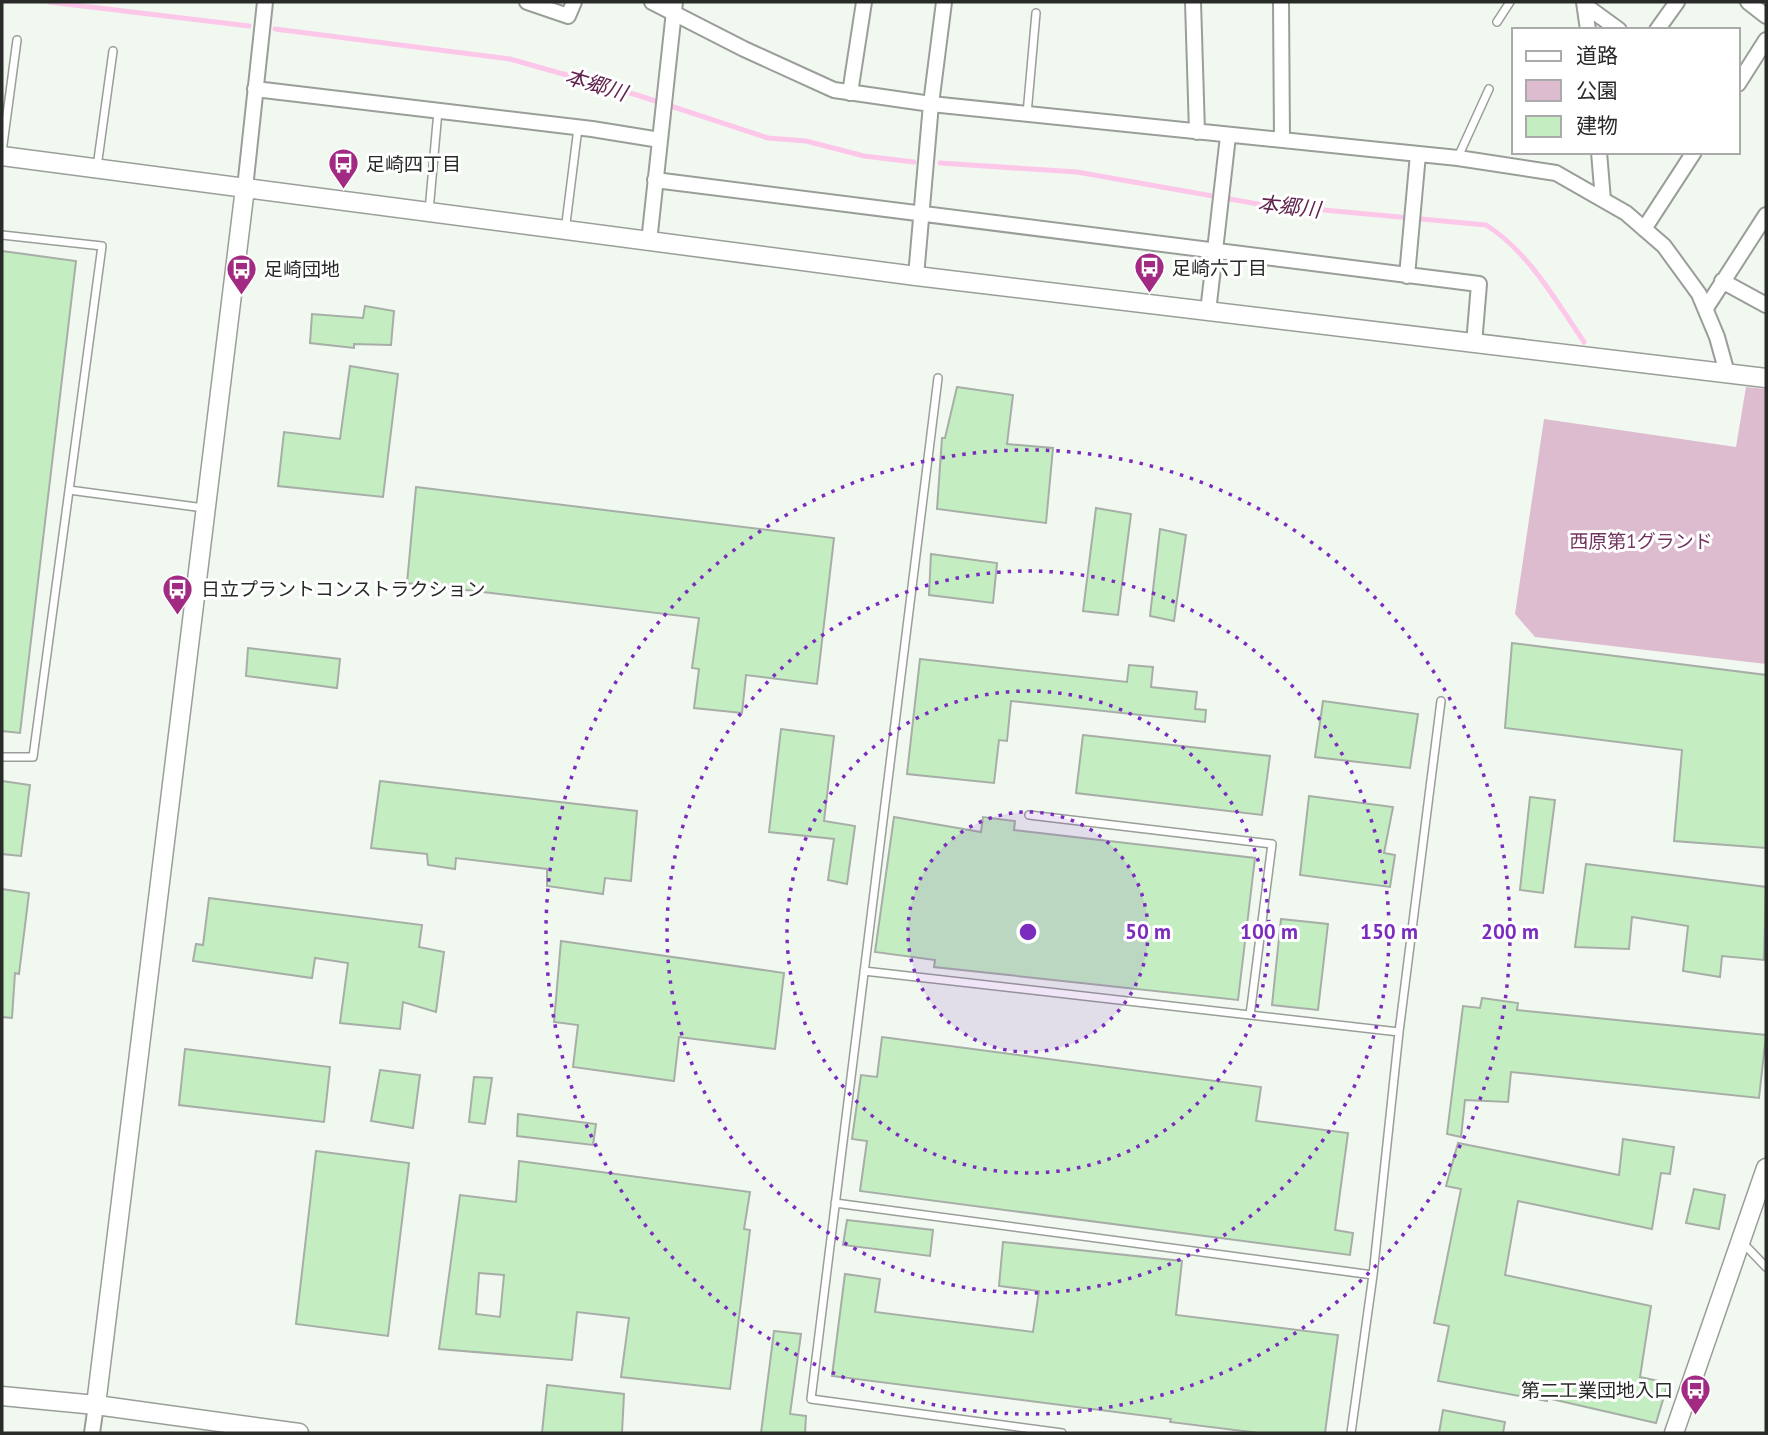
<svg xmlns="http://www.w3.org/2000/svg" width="1768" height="1435" font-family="'PT Sans','Noto Sans JP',sans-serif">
<rect width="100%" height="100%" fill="#f1f8f0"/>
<path fill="#ddbcd0" d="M1746,387L1766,389V664L1535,637L1515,614L1544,419L1736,447Z"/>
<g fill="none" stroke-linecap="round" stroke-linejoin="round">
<path stroke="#fdc7e9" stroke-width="5" d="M49,2L249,26
M275,29L510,59L637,95L768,138L806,141L864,156L914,162
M940,163L1077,172L1258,204L1486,225C1529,252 1556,301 1584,342"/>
</g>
<path fill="#c4eec2" stroke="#a7aea7" stroke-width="2" fill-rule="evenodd" d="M2,251L76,261L20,733L2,731Z
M365,306L394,311L391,345L354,344V348L310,343L312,314L363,318Z
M350,366L398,374L383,497L278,486L284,432L340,439Z
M957,387L1013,395L1007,444L1053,448L1046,523L937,509L942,438H945Z
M416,487L834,538L817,684L746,675L742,713L694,708L699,669L692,668L699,618L407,583Z
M1096,508L1131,514L1118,615L1083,611Z
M1160,529L1186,535L1174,621L1150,616Z
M931,554L997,563L993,603L929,595Z
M1512,643L1766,675V848L1674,841L1682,750L1505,728Z
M248,648L340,659L337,688L246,676Z
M920,659L1127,682L1129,665L1153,667L1151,687L1197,692L1195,709L1206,710L1205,722L1011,701L1007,741L999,740L994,783L907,774Z
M1323,701L1418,714L1410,768L1315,757Z
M781,729L834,736L824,821L855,826L847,884L828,880L834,839L769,832Z
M1083,735L1270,756L1262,815L1076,793Z
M2,781L30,785L21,856L2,854Z
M380,781L637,811L631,881L605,878L603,894L547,886V869L456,858L455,869L428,865L427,854L371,848Z
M1309,796L1393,807L1384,853L1395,855L1390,887L1300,875Z
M1530,797L1555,800L1543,893L1520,890Z
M894,817L981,832L983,817L1015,821L1014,830L1255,858L1238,1000L934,967L935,960L875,952Z
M1586,864L1766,887L1764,960L1722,956L1720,977L1683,971L1688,926L1632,917L1629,949L1575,947Z
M2,889L29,893L19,974L15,973L12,1018L2,1017Z
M209,898L422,925L419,947L444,952L436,1012L403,1002L400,1029L340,1023L348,963L315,958L312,978L193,961L196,944L203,945Z
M1281,919L1328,924L1318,1010L1272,1005Z
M561,941L784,973L775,1049L679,1037L674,1081L573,1067L578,1025L554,1022Z
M1482,998L1518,1003L1517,1010L1766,1035L1759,1098L1511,1072L1508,1102L1465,1100L1461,1137L1447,1134L1463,1006L1480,1008Z
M882,1037L1261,1087L1256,1121L1348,1133L1335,1230L1353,1233L1350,1255L860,1191L867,1141L852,1139L861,1075L877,1077Z
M185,1049L330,1067L324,1122L179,1105Z
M380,1070L420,1075L413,1128L371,1121Z
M474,1077L492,1078L485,1124L469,1122Z
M518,1114L596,1124L593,1145L517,1136Z
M1623,1139L1674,1147L1670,1174L1661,1173L1652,1229L1518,1201L1505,1275L1651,1306L1640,1377L1668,1383L1656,1423L1547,1398V1401L1438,1381L1449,1326L1434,1323L1461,1189L1446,1186L1458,1143L1619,1175Z
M316,1151L409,1163L388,1336L296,1324Z
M519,1161L750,1192L744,1229L750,1230L730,1389L621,1377L629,1318L577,1312L572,1360L439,1349L460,1195L516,1202ZM479,1273L504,1275L500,1317L476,1314Z
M1694,1189L1725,1195L1719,1229L1686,1223Z
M847,1220L933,1230L930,1256L843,1245Z
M1003,1242L1182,1261L1176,1315L1338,1335L1325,1433H1259L1170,1422L1171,1419L832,1376L845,1274L880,1279L875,1312L1033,1332L1039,1291L999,1286Z
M774,1331L801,1334L790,1414L806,1416L805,1433H761Z
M547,1385L624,1394L622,1433H542Z
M1443,1410L1505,1422L1503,1433H1439Z"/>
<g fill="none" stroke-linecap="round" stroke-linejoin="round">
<defs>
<path id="service" d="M1497,22L1510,2
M1027,114L1036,13
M2,152L17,40
M1458,157L1489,89
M97,167L113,51
M429,211L438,111
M565,231L578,128
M2,235L102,246L33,757H2
M938,378L811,1399L1062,1433
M69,490L204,508
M1029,815L1272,844L1250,1015
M864,971L1399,1032L1441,701
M835,1203L1373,1275L1351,1433
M1741,1241L1766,1267
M1373,1275L1399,1032"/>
<path id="minor" d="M527,2L568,16L574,2
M652,2L744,49L834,90L931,104L1458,158L1556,173L1626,213L1664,246L1699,294L1717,337L1727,373
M1193,2L1197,132
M1281,2L1282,140
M1584,2L1588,30
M1748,2L1766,16
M1586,6L1619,30
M1657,30L1677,2
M1738,84L1766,40
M255,89L592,129L660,140
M850,93L864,2
M1599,152L1603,200
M655,180L1479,284L1474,344
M245,188L265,2
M1644,229L1694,152
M649,242L675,2
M916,276L931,104L944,2
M1407,276L1418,154
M1722,281L1766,305
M1706,308L1766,215
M1208,312L1228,136
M92,1433L96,1405"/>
<path id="tertiary" d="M2,156L916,276L1766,378
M2,1396L96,1405L299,1433
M96,1405L245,188
M1674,1433L1766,1168"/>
</defs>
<use href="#service" stroke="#999f98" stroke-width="10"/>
<use href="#minor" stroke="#999f98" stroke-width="18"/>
<use href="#tertiary" stroke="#999f98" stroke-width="21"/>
<use href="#service" stroke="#fff" stroke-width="7"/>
<use href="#minor" stroke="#fff" stroke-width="14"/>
<use href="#tertiary" stroke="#fff" stroke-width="18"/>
</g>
<circle cx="1028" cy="932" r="120" fill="#7b2cbf" fill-opacity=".12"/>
<g fill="none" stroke="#7b2cbf" stroke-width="3.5" stroke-dasharray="3.5 7">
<circle cx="1028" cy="932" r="120"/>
<circle cx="1028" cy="932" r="241"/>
<circle cx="1028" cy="932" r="361"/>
<circle cx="1028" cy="932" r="482"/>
</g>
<defs>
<symbol id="bus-pin" viewBox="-11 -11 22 30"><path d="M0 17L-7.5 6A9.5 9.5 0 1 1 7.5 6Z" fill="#a22a82" stroke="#fff"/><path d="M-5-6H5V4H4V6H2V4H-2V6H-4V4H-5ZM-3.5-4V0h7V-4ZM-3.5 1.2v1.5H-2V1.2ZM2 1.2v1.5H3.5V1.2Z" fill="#fff"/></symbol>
</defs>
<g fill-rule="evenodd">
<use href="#bus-pin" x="326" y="146" width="35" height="47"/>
<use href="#bus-pin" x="1132" y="250" width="35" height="47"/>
<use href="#bus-pin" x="224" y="252" width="35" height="47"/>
<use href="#bus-pin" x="160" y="572" width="35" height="47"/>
<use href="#bus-pin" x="1678" y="1372" width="35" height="47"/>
</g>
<g text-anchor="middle" stroke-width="6" stroke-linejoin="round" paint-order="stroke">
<g font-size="19" fill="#282b28" stroke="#fff" text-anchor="start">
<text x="366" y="171">足崎四丁目</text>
<text x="1172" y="275">足崎六丁目</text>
<text x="264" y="276">足崎団地</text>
<text x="201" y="596">日立プラントコンストラクション</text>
<text x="1673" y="1397" text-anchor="end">第二工業団地入口</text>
</g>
<g font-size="19" fill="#72335e" stroke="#fff">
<text x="1641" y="548">西原第1グランド</text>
</g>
<g font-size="21" font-style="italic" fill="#61244f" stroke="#fff">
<text transform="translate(596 85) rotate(17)" y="7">本郷川</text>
<text transform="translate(1289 207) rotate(6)" y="7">本郷川</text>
</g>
</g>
<circle cx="1028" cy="932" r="10" fill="#7b2cbf" stroke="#fff" stroke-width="3.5"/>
<g font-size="21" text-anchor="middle" font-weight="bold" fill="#7b2cbf" stroke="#fff" stroke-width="6" stroke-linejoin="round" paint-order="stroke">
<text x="1148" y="939">50 m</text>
<text x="1269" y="939">100 m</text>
<text x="1389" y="939">150 m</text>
<text x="1510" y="939">200 m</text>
</g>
<rect width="1768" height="1435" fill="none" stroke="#282b28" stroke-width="7"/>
<rect x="1512" y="28" width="228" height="126" fill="#ffffff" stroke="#a9aaa9" stroke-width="2"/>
<rect x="1526" y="51" width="35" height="10" fill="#ffffff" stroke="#a9aaa9" stroke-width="2"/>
<text x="1576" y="63" font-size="21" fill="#282b28">道路</text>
<rect x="1526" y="80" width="35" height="21" fill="#ddbcd0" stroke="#a9aaa9" stroke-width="2"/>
<text x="1576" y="98" font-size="21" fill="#282b28">公園</text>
<rect x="1526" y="116" width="35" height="21" fill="#c4eec2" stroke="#a9aaa9" stroke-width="2"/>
<text x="1576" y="133" font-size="21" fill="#282b28">建物</text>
</svg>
